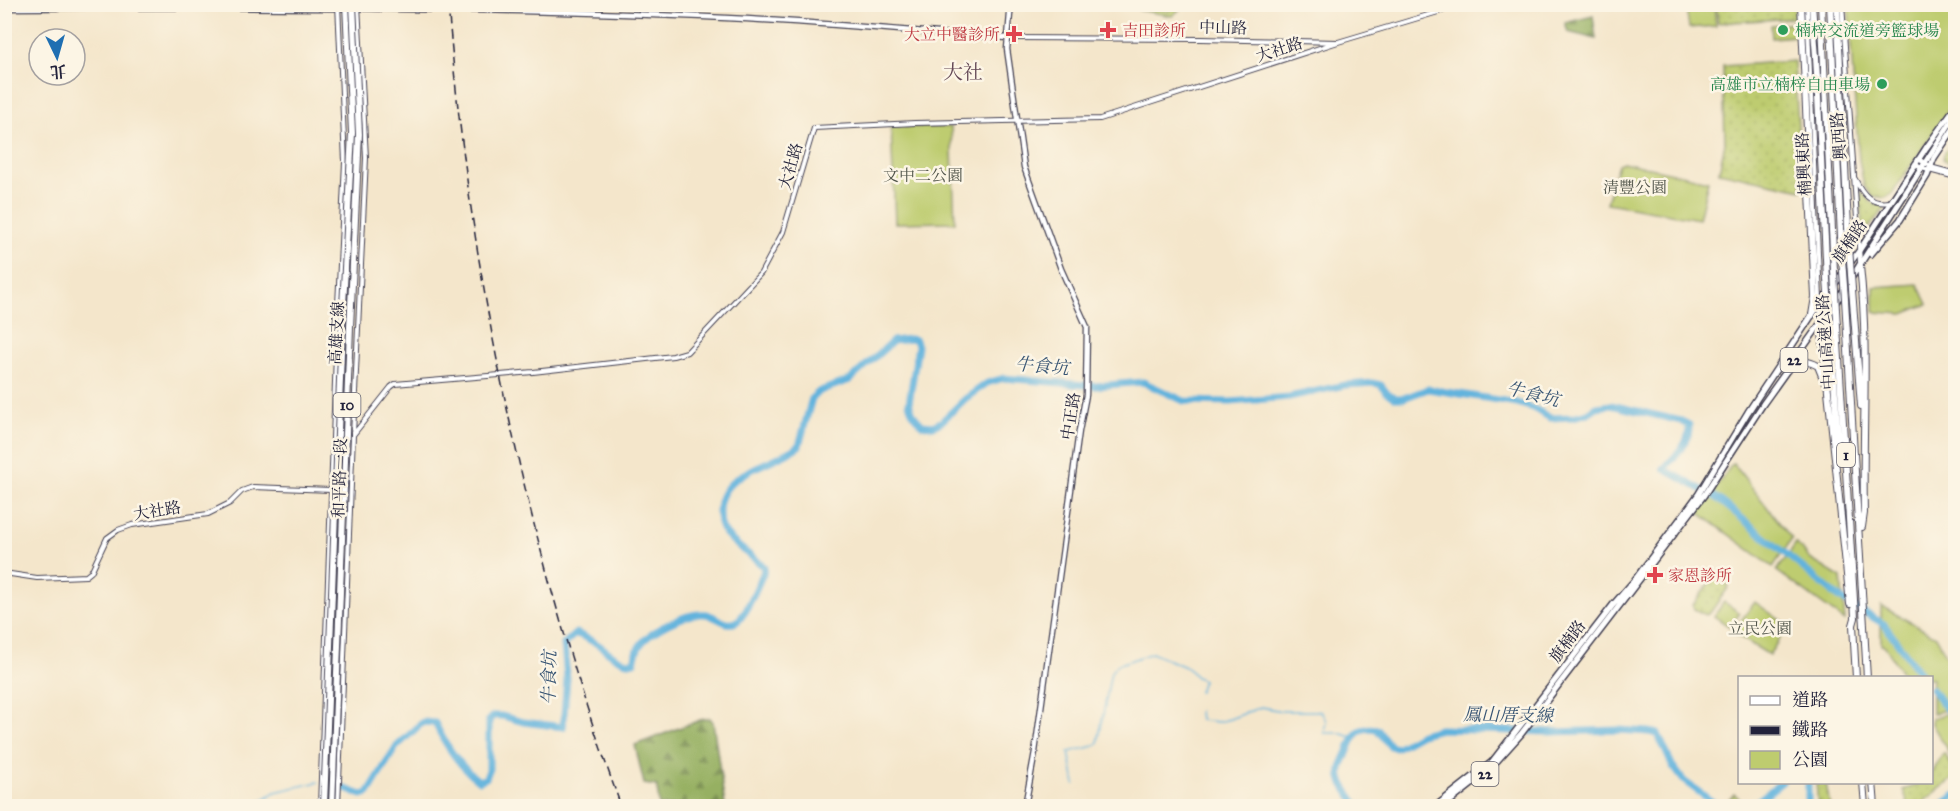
<svg xmlns="http://www.w3.org/2000/svg" width="1960" height="811" font-family="'IM FELL Great Primer','Noto Serif TC',serif">
<defs>
<pattern id="grass-dots" width="8" height="8" patternUnits="userSpaceOnUse" patternTransform="scale(1.5)"><rect width="8" height="8" fill="#becc6f"/><path d="M2 2h.1M6 6h.1" fill="none" stroke="#a3af61" stroke-width="1.8" stroke-linecap="round"/></pattern>
<pattern id="forest-firs" width="22" height="20" patternUnits="userSpaceOnUse" patternTransform="scale(1.5)"><rect width="22" height="20" fill="#96b062"/><path d="M5 1l3.5 6h-7zM16 11l3.5 6h-7z" fill="#7a8f52"/></pattern>
</defs>
<rect width="100%" height="100%" fill="#fcf5e5"/>
<filter id="ink" filterUnits="userSpaceOnUse"><feTurbulence type="fractalNoise" baseFrequency=".0167" numOctaves="2"/><feDisplacementMap in="SourceGraphic" scale="12" xChannelSelector="R" yChannelSelector="G"/><feConvolveMatrix kernelMatrix="1 2 1 2 8 2 1 2 1" color-interpolation-filters="sRGB"/></filter>
<filter id="wash" filterUnits="userSpaceOnUse"><feTurbulence type="fractalNoise" baseFrequency=".008" numOctaves="4" result="noise"/><feDisplacementMap in="SourceGraphic" scale="24" xChannelSelector="R" yChannelSelector="G"/><feGaussianBlur stdDeviation="1.35" result="paint"/><feColorMatrix in="noise" values="0 0 0 0 0 0 0 0 0 0 0 0 0 0 0 0 0 1.4 0 .05"/><feComposite in="paint" operator="in"/></filter>
<g filter="url(#wash)">
<rect width="100%" height="100%" fill="#f4e6cb"/>
<path fill="url(#grass-dots)" stroke="#707755" stroke-width="1.5" d="M1716,5H1794L1795,18L1718,23Z
M1794,61L1802,190L1719,172L1725,143L1723,66Z
M1955,138V164L1947,162L1943,159L1944,154Z
M1860,191L1871,202L1886,206L1865,233L1862,229Z
M1716,577L1729,584L1728,588L1710,613L1706,615L1694,609L1693,605L1712,579Z
M1943,754H1945L1955,772V777L1918,806H1909L1903,790L1924,783L1932,782V773Z
M1816,783H1826L1830,806H1818Z
M1734,794L1749,805L1724,806Z"/>
<path fill="url(#forest-firs)" stroke="#5c694e" stroke-width="1.5" d="M1593,16L1596,39L1568,32L1565,23Z
M710,718L713,722L725,806H659L657,786L644,784L635,745L700,720Z"/>
<path fill="#becc6f" stroke="#707755" stroke-width="1.5" d="M1714,5L1716,26L1689,28L1686,7Z
M1848,5H1955V100L1892,194L1885,198L1872,196L1864,186L1859,160Z
M1135,6L1139,5L1169,11L1177,5H1182L1179,10L1172,16L1139,10Z
M1795,23L1796,36L1772,38L1771,25Z
M891,127H951L955,222L895,223Z
M1623,162L1708,181L1699,219L1607,203L1618,164Z
M1918,284L1928,304L1903,314L1874,312V287Z
M1733,463L1792,539L1773,567L1698,512Z
M1796,543L1810,559L1841,578L1845,621L1777,571Z
M1724,602L1740,613L1730,627L1714,616Z
M1755,602L1788,626L1769,655L1732,632Z
M1881,606L1936,636L1955,671V707L1932,714V678L1904,677L1885,646L1881,645Z
M1955,711H1956L1955,763L1932,724V718Z"/>
<g fill="none" stroke-linecap="round" stroke-linejoin="round">
<path stroke="#62b3dd" stroke-width="1.5" d="M1199,711L1200,720L1218,722L1230,719L1261,707L1282,711H1321L1326,721L1324,733H1339L1352,737
M1075,784L1069,752L1094,746L1098,743L1111,672L1117,665L1152,653L1188,668L1196,677L1203,680L1199,692
M253,806L275,792L318,782"/>
<path stroke="#62b3dd" stroke-width="7" d="M1932,689L1956,722
M343,788L362,795L368,793L396,747L423,722L435,723C445,744 460,767 479,781L486,778L489,770V720L493,716H502L523,722L563,727L567,679L564,644L576,633C582,636 588,639 594,642C607,649 618,664 634,662C635,658 636,653 638,649C646,632 688,611 706,614C717,616 725,627 736,622C746,617 757,585 763,574L764,567C750,554 732,544 722,529C719,524 719,516 719,510C720,471 773,465 799,446L812,398L820,391L850,380L893,341L909,339L916,340L918,346L909,403L913,414L922,425L933,426L941,422L965,399L987,383L1004,378L1096,386L1143,382L1184,401L1231,402L1289,397L1345,385L1374,383L1381,385L1386,392L1395,398H1404L1428,389L1517,403L1535,409L1550,418L1573,417L1588,413L1597,407L1611,405L1681,421L1689,425C1690,445 1676,454 1664,469L1717,498L1841,599L1884,624L1923,678
M1357,806C1354,797 1343,788 1341,778C1339,767 1344,761 1348,751C1354,736 1357,725 1377,729L1390,746L1396,748L1421,734L1440,729L1550,732L1619,730L1649,732L1658,734L1672,765L1684,781L1718,806
M1751,806L1782,782
M1808,806V782
M1940,806L1956,795"/>
</g>
</g>
<g filter="url(#ink)">
<g fill="none" stroke-linecap="round" stroke-linejoin="round">
<defs>
<path id="tertiary" d="M1807,4L1821,321
M1842,4L1860,262
M350,26L351,47L354,51
M1007,38L1201,39L1338,42L1465,4
M1918,159L1934,168L1956,174
M1915,164L1921,168L1956,177
M1855,179C1863,195 1871,205 1890,202
M353,435L391,387L395,384L533,372L673,356L687,352L761,273L783,232L814,128L915,123L1100,119L1338,42
M4,573L37,578L86,576L91,572L107,538L118,530L132,525L208,514L230,503L242,491L253,487L331,490
M320,806L337,325L345,162L338,4
M328,806L335,642L333,623
M338,806L353,435L366,158L358,4"/>
<path id="secondary" d="M1013,4L1010,14L1007,49L1024,167L1061,269L1087,327L1086,395L1079,431L1035,752L1025,806
M4,8C245,6 485,7 726,18C820,22 913,32 1007,38"/>
<path id="primary" d="M1871,254L1900,220L1927,176L1934,158L1956,125
M1836,302L1956,114
M1436,806L1492,762L1613,605L1634,581L1698,495L1748,412L1812,315L1859,251L1926,148L1956,106
M1444,806L1486,773L1521,734L1704,495L1763,404L1830,310"/>
<path id="motorway" d="M1801,4L1815,297L1812,315
M1812,4L1816,57L1827,279
M1821,4L1834,271
M1830,4L1842,258
M1837,4L1849,247
M1860,266C1869,348 1862,431 1864,513L1862,527
M1852,289L1861,406
M1845,299L1867,678
M1836,310L1854,600L1855,618L1853,625L1856,678
M1830,320L1838,439
M1821,323L1850,604
M1787,370C1798,361 1806,359 1818,366L1824,381
M1863,782L1865,806
M1873,782L1875,806"/>
</defs>
<use href="#tertiary" stroke="#423f51" stroke-width="6"/>
<use href="#secondary" stroke="#423f51" stroke-width="7"/>
<use href="#primary" stroke="#423f51" stroke-width="8"/>
<use href="#motorway" stroke="#423f51" stroke-width="8"/>
<use href="#tertiary" stroke="#fff" stroke-width="4"/>
<use href="#secondary" stroke="#fff" stroke-width="4.5"/>
<use href="#primary" stroke="#fff" stroke-width="5"/>
<use href="#motorway" stroke="#fff" stroke-width="6"/>
<path stroke="#22223b" stroke-width="1.5" stroke-dasharray="9 4.5" stroke-linecap="butt" d="M448,4C470,278 527,548 621,806"/>
<defs>
<path id="motorway-bridge" d="M1849,247L1852,289
M1842,258L1845,299
M1834,271L1836,310
M1827,279L1830,320
M324,806L342,326L352,133L346,4
M332,806L350,327L359,134L353,4"/>
</defs>
<use href="#motorway-bridge" stroke="#423f51" stroke-width="8" stroke-linecap="butt"/>
<use href="#motorway-bridge" stroke="#fff" stroke-width="6"/>
</g>
</g>
<g fill="#e0444e" stroke="#fcf5e5" stroke-width="2">
<path d="M1105 21h6v6h6v6h-6v6h-6v-6h-6v-6h6z"/>
<path d="M1011 25h6v6h6v6h-6v6h-6v-6h-6v-6h6z"/>
<path d="M1652 566h6v6h6v6h-6v6h-6v-6h-6v-6h6z"/>
</g>
<g fill="#2e9e5b" stroke="#fcf5e5" stroke-width="2">
<circle cx="1783" cy="30" r="6"/>
<circle cx="1882" cy="84" r="6"/>
</g>
<g text-anchor="middle" stroke-width="5" stroke-linejoin="round" paint-order="stroke">
<g fill="#fcf5e5" stroke="#63616e" stroke-width="1.5">
<rect x="1780.5" y="348" width="27" height="24" rx="4.5"/>
<rect x="333.5" y="393" width="27" height="24" rx="4.5"/>
<rect x="1837" y="443" width="18" height="24" rx="4.5"/>
<rect x="1471.5" y="762" width="27" height="24" rx="4.5"/>
</g>
<g font-size="15" font-weight="bold" fill="#22223b">
<text x="1794" y="365">22</text>
<text x="347" y="410">10</text>
<text x="1846" y="460">1</text>
<text x="1485" y="779">22</text>
</g>
<g font-size="16" fill="#22223b" stroke="#fcf5e5">
<text transform="translate(1223 27) rotate(1)" y="6">中山路</text>
<text transform="translate(1279 49) rotate(-18)" y="6">大社路</text>
<text transform="translate(1838 136) rotate(-95)" y="6">興西路</text>
<text transform="translate(1803 164) rotate(-93)" y="6">楠興東路</text>
<text transform="translate(790 166) rotate(-74)" y="6">大社路</text>
<text transform="translate(1849 241) rotate(-56)" y="6">旗楠路</text>
<text transform="translate(336 333) rotate(-87)" y="6">高雄支線</text>
<text transform="translate(1825 342) rotate(-94)" y="6">中山高速公路</text>
<text transform="translate(1070 416) rotate(-81)" y="6">中正路</text>
<text transform="translate(339 478) rotate(-88)" y="6">和平路一段</text>
<text transform="translate(157 510) rotate(-9)" y="6">大社路</text>
<text transform="translate(1567 641) rotate(-53)" y="6">旗楠路</text>
</g>
<g font-size="16" fill="#be3a42" stroke="#fcf5e5" text-anchor="start">
<text x="1122" y="36">吉田診所</text>
<text x="1000" y="40" text-anchor="end">大立中醫診所</text>
<text x="1668" y="581">家恩診所</text>
</g>
<g font-size="16" fill="#27864d" stroke="#fcf5e5" text-anchor="start">
<text x="1795" y="36">楠梓交流道旁籃球場</text>
<text x="1870" y="90" text-anchor="end">高雄市立楠梓自由車場</text>
</g>
<g font-size="16" fill="#51554b" stroke="#fcf5e5">
<text x="923" y="181">文中二公園</text>
<text x="1635" y="193">清豐公園</text>
<text x="1760" y="634">立民公園</text>
</g>
<g font-size="18" font-style="italic" fill="#385574" stroke="#fcf5e5">
<text transform="translate(1042 366) rotate(5)" y="6">牛食坑</text>
<text transform="translate(1533 394) rotate(14)" y="6">牛食坑</text>
<text transform="translate(549 678) rotate(-89)" y="6">牛食坑</text>
<text transform="translate(1508 715) rotate(1)" y="6">鳳山厝支線</text>
</g>
<g font-size="20" fill="#634856" stroke="#fcf5e5">
<text x="963" y="79">大社</text>
</g>
</g>
<rect width="1960" height="811" fill="none" stroke="#fcf5e5" stroke-width="24"/>
<rect x="1738" y="676" width="195" height="108" fill="#fcf5e5" stroke="#a5a1a1" stroke-width="1.5"/>
<rect x="1750" y="696" width="30" height="9" fill="#ffffff" stroke="#a5a1a1" stroke-width="1.5"/>
<text x="1792" y="706" font-size="18" fill="#22223b">道路</text>
<rect x="1750" y="726" width="30" height="9" fill="#22223b" stroke="#a5a1a1" stroke-width="1.5"/>
<text x="1792" y="736" font-size="18" fill="#22223b">鐵路</text>
<rect x="1750" y="751" width="30" height="18" fill="#becc6f" stroke="#a5a1a1" stroke-width="1.5"/>
<text x="1792" y="766" font-size="18" fill="#22223b">公園</text>
<g transform="translate(57 57) rotate(175)"><circle r="28" fill="#fcf5e5" stroke="#a5a1a1" stroke-width="1.5"/>
<path d="M0-4.5L10 22L0 15L-10 22Z" fill="#1f6fb2"/>
<text y="-9" font-size="16" font-weight="bold" text-anchor="middle" fill="#22223b">北</text>
</g>
</svg>
